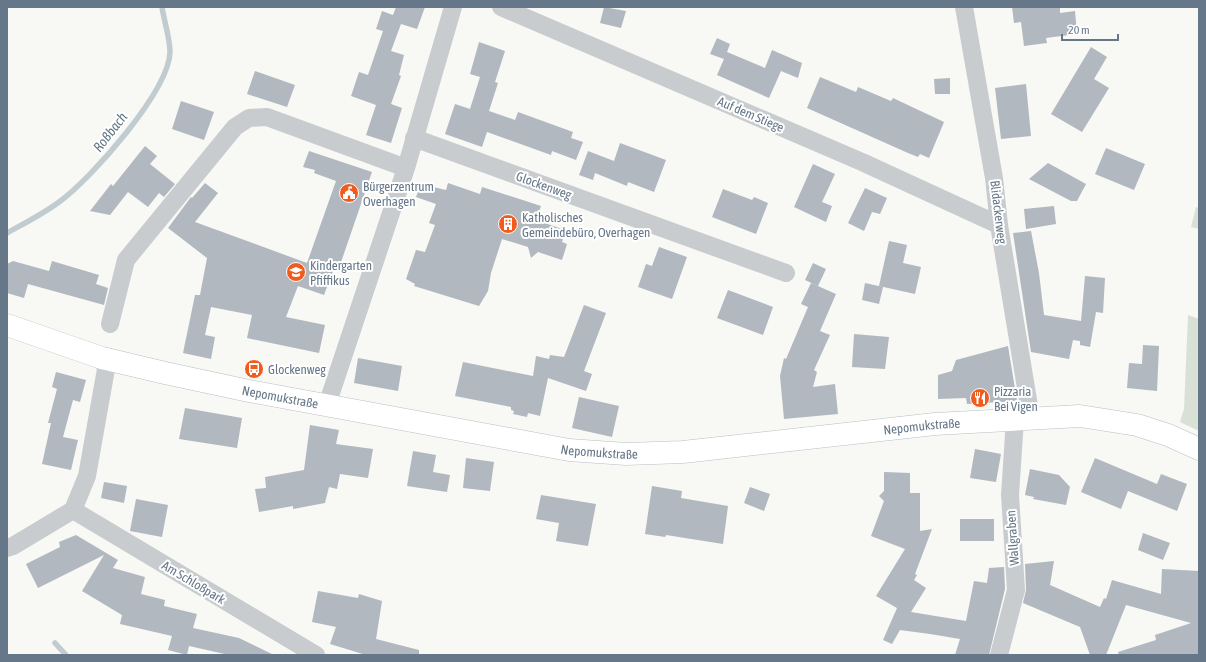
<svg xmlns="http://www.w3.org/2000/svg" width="1206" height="662" font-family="'Asap Condensed',sans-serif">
<rect width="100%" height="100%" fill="#f8f8f5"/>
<path fill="#d9e1d6" d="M1196,207L1199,208V229L1191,227Z
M1188,315L1199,319V431L1180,422L1184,409Z"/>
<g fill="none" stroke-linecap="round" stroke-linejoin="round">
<path stroke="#c1ccd1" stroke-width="5.5" d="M7,233C25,223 43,214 59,202C91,179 169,91 170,52C170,38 164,21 162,7
M55,643L66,655"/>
</g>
<path fill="#b1b8bf" d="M396,7H425L417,29L401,24L391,51L404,55L399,75L401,76L391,104L402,108L391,143L366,135L376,105L351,96L359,72L368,75L383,31L376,29L382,11L393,15Z
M604,7L626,11L621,28L600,23Z
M1012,7H1060V13L1075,11L1077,34L1046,38L1047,43L1024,46L1021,22L1014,23Z
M717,38L730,44L727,52L765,68L772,50L802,63L798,78L781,71L769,98L717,75L724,59L710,54Z
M479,42L505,51L495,82L498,83L489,111L515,120L518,112L573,132L571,138L583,142L576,160L552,151L551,155L487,132L482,147L445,134L455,104L470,109L480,77L470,74Z
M1091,47L1107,57L1094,79L1109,88L1082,132L1051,114Z
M255,71L295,85L287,107L247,94Z
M820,77L856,92L858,87L891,101L893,98L944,122L929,158L920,154L918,157L908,153L807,108Z
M950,78V94H935L934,79Z
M1026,84L1031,136L1001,139L995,88Z
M181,101L214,112L204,140L172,129Z
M620,143L666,160L654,192L628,182L627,186L595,173L593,180L579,175L588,151L614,161Z
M145,146L157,156L150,164L175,184L164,197L159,193L148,207L128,192L110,215L90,211L111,184L113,186Z
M1106,148L1145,164L1134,190L1095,174Z
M309,151L372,172L339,268L335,266L324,295L298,286L286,317L325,325L319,353L247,338L252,315L211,307L205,335L215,337L211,359L183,353L195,295H200L207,258L168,228L191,197L192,198L205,183L218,193L195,222L307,263L336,181L314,173L315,170L303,167Z
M1048,163L1086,184L1077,201H1071L1029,179Z
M813,164L835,174L822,202L832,206L826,222L794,207Z
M448,183L480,194L482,187L541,206L536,220L562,229L561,232L565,233L562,242L567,244L562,260L538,252L531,258L528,247L502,239L491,273L488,291L479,306L414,286L415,284L406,279L416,250L425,252L435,225L429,223L436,204L416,197L421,184L446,190Z
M865,188L887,198L880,214L872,212L864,231L848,223Z
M723,189L752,200L754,197L768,203L756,234L712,217Z
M1054,206L1056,224L1026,229L1024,209Z
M1031,231L1039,273L1044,315L1081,321L1085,276L1105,278L1103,313L1096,312L1090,347L1080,345V341L1073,340L1069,359L1031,352L1013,233Z
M889,241L907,245L903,263L921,267L915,294L879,286Z
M659,247L687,257L672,299L638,287L646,264L652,266Z
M13,261L49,271L52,261L99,275L96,284L108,288L104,305L28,284L24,298L7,293V264Z
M813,263L826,269L818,286L805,280Z
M811,283L836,294L820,331L830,335L814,370L817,372L813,387L835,384L838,414L784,419L780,376L784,358L786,359L808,307L801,304Z
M865,283L883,287L879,304L862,300Z
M728,290L773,307L763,335L717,318Z
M584,305L606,313L584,371L592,374L586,391L548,378L540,416L528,413L527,417L513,414L514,411L511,410V407L455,396L463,362L533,376L536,356L549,359L550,355L564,357Z
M854,334L889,337L885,369L852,367Z
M1143,345L1159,346L1157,391L1127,388L1129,363L1142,364Z
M1008,346L1017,401L967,404L966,398L938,399V375L952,371L956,360Z
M358,358L402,366L398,391L354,383Z
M56,372L86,380L80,402L73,400L63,437L78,440L71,470L42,464L51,423H48L57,389L52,387Z
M579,397L619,406L612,437L572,428Z
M185,408L242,418L237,448L179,439Z
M310,425L339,430L336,444L373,449L368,478L340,474L337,489L329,487L325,503L293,509V506L259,512L255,489L266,488L265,477L304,470Z
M975,449L1001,454L996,482L970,478Z
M413,451L436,455L433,472L450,475L447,492L407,486Z
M466,458L494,462L490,491L463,488Z
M1095,458L1157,484L1161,474L1187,484L1177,511L1128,491L1121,509L1081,492Z
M1030,469L1059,475L1070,487L1066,505L1033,499L1034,497L1025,495Z
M884,472L910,473V493H920V531L932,529L915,574L917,575L914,580L926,588L911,612L966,621L974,581L987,583L989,568L1004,567L1005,589L989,655H955L960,639L930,634L900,630L892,644L883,640L897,608L876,596L905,549L871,536L884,501L879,496L884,491Z
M104,482L127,486L124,503L101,498Z
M652,486L682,491L681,498L728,506L723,544L666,535L665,537L645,534Z
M750,487L770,494L764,511L744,503Z
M541,495L596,504L588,546L556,541L559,523L536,519Z
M136,499L168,505L162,537L130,531Z
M960,519H994V541H960Z
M1143,533L1170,543L1163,560L1138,550Z
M76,535L118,560L113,568L145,577L141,594L165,600L164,606L197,614L193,628L239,638L274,655H229L189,646L187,655L168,650L172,636L120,624L122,615L82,591L104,555L38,588L26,564L60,547L59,542Z
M1054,561L1050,585L1100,607L1104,598L1106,599L1112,580L1161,594L1162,569L1199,571V655H1119L1118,652L1156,640L1155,635L1191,623L1126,605L1106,655H1090L1080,627L1023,603L1026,590L1025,564Z
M318,591L358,598L359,594L382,601L376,639L419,650V655H366L330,644L336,627L312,622Z"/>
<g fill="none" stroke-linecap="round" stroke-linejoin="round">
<defs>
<g id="secondary">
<path id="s1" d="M7,325L102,358L165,373L249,391L569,450L626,454L683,452L935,424L1080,416L1137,425L1168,435L1199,449"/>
</g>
</defs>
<use href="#secondary" stroke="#babfc4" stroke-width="23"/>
<path stroke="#c8cccf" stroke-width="18" d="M501,7L862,162L999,225
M964,7L994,178L999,225L1031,418
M414,138L786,273
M110,324L126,260L235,127L249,118L267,117L406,168
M327,405L406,168L453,7
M73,510L316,655
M7,548L13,546L73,510L87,476L106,369L102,358
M999,655L1016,590L1010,495L1015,419"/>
<use href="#secondary" stroke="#fff" stroke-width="22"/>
</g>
<defs>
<symbol id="civic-disc" viewBox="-11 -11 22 22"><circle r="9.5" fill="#f05b1e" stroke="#fff"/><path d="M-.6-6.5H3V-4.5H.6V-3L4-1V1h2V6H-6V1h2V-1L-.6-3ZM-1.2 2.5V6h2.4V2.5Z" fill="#fff"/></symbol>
<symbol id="building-disc" viewBox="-11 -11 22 22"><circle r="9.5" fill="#f05b1e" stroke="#fff"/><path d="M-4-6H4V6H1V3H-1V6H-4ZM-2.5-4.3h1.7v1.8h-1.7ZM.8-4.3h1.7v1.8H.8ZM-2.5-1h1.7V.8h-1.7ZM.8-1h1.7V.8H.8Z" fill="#fff"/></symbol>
<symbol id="school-disc" viewBox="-11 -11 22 22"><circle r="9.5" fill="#f05b1e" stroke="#fff"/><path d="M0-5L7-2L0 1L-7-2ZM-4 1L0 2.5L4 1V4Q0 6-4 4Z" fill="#fff"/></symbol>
<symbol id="bus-disc" viewBox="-11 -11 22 22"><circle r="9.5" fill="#f05b1e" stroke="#fff"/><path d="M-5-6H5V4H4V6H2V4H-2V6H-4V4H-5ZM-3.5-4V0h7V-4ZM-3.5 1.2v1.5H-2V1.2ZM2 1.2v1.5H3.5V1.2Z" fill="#fff"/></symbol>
<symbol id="restaurant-disc" viewBox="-11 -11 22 22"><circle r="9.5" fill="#f05b1e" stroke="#fff"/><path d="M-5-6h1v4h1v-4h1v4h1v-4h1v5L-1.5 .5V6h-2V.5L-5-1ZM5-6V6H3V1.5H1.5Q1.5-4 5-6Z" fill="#fff"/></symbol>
</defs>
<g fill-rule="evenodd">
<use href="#civic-disc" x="338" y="182" width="22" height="22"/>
<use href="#building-disc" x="497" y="213" width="22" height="22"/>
<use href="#school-disc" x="285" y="261" width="22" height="22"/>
<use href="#bus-disc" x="243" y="358" width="22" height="22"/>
<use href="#restaurant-disc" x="969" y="387" width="22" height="22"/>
</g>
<g text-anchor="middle" stroke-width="4" stroke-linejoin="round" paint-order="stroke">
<g font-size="13" fill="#657789" stroke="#fff">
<text transform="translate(751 114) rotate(23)" y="5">Auf dem Stiege</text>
<text transform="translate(544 185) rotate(20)" y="5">Glockenweg</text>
<text transform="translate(999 212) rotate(83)" y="5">Blidackerweg</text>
<text dy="5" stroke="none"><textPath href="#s1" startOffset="283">Nepomukstraße</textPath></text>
<text dy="5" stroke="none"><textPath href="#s1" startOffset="931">Nepomukstraße</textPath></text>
<text dy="5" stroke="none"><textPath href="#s1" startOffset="607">Nepomukstraße</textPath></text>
<text transform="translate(1012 538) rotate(-94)" y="5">Wallgraben</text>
<text transform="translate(194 582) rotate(31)" y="5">Am Schloßpark</text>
</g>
<g font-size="13" fill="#657789" stroke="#fff" text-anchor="start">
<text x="363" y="191">Bürgerzentrum<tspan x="363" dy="15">Overhagen</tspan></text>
<text x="522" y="222">Katholisches<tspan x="522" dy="15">Gemeindebüro, Overhagen</tspan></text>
<text x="310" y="270">Kindergarten<tspan x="310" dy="15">Pfiffikus</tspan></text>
<text x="268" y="374">Glockenweg</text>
<text x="994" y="396">Pizzaria<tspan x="994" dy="15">Bei Vigen</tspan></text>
</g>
<g font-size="14" font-style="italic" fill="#617884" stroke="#fff">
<text transform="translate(110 132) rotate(-52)" y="5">Roßbach</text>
</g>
</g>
<rect width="1206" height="662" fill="none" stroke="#657789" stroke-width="16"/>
<path d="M1062 34v6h56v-6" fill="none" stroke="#657789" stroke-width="2"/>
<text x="1068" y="34" font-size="12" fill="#657789" stroke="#ffffff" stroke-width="3" paint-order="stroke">20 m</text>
</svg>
